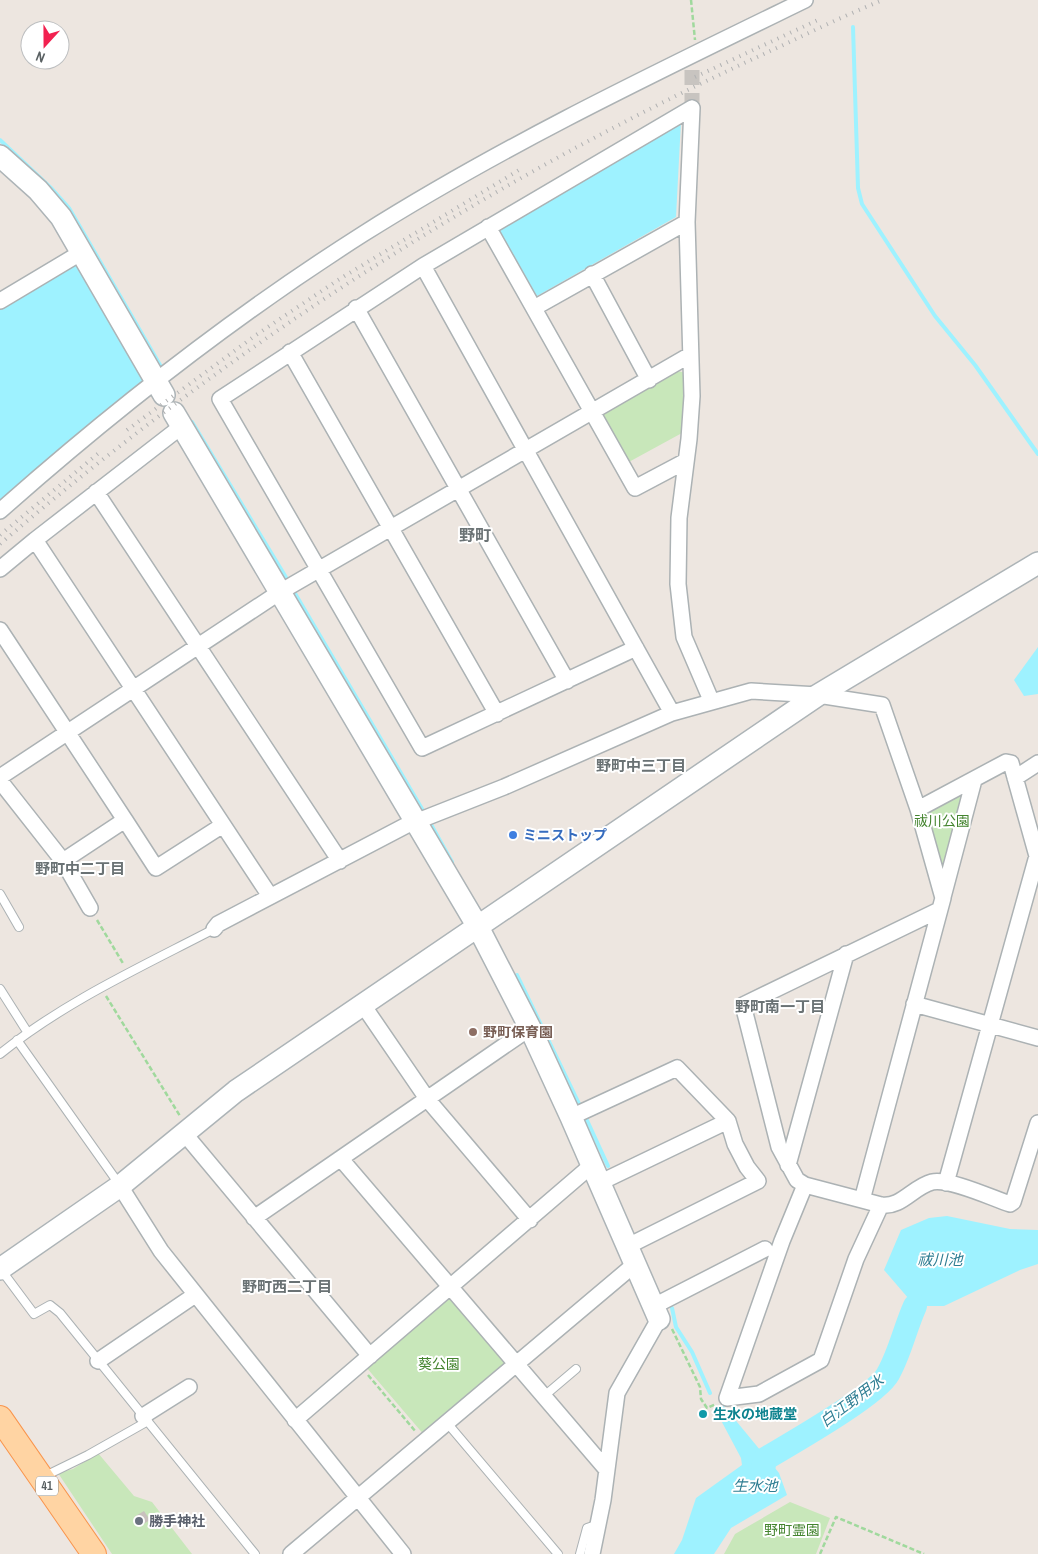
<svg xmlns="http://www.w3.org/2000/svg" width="1038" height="1554" font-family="'Archivo Narrow','Noto Sans JP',sans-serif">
<rect width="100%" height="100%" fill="#ede6e0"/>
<path fill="#c8e7ba" d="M677,371L687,373L688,400L682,433L627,463L601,419L604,414Z
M963,790L966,794L942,880L924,818L928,810Z
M445,1298L453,1299L506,1361L504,1369L425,1436L366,1367Z
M98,1453L134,1496L152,1502L192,1554H112L58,1473L73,1469Z
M790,1502L830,1518L816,1554H724L735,1534Z"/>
<path fill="#9ef2ff" d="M681,121L676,217L537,296L499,231Z
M74,264L79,266L146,382L0,505V310Z
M1038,647V694L1024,696L1014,680Z
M947,1216L1010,1229L1038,1230V1264L1020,1270L944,1306H915L884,1270L901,1230L929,1218Z
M723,1405L779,1473L787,1495L731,1528L714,1554H674L682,1540L696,1498L742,1465L741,1458L715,1409Z"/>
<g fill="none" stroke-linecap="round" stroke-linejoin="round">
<path stroke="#9ef2ff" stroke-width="4" d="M853,27L858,188L862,204L935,316L975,365L1038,454
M0,140L52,189L69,208L160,365
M192,422L290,584
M293,590L425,814
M429,821L452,862
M517,975L582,1110
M585,1116L608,1166
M672,1308L676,1327L692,1352L710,1393"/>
<path stroke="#9ef2ff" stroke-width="24" d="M757,1488L760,1487L765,1459C790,1444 877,1395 888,1374C900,1353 905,1328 915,1306"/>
</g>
<path fill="#c8c1bd" d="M144,1511L150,1520L140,1526L134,1517Z"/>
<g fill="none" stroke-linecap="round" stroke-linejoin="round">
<path stroke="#c8c4c0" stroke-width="15" stroke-dasharray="15 8" stroke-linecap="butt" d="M692,108V69"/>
<defs>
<path id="lane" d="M0,894L19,927
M0,989L28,1033
M17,1040L119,1184
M0,1054C64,1002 141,967 214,929
M2,1271L34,1314L50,1305L60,1313L255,1554
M543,1397L576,1369
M448,1424L558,1554
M43,1477L88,1455L148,1421
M580,1554L587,1528L599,1524"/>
<path id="street" d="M692,108L687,222L692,396L689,439L679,518L678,584L684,637L711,700
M488,227L635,488L686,461
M423,266L672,713
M592,274L649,380
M0,301L82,252
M356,308L567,681
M534,308L687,222
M290,352L497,714
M96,492L340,861
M0,511C114,410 234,316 363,234C504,145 655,73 805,0
M35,540L182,426
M0,569L35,540L270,896
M0,630L125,820L63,861L0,781
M636,648L422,748L220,399L423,266L692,108
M0,777L280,592L690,355
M1015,778L1038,763
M918,809L1006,762L1011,763L1037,856V865
M125,820L156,868L223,825
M63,861L90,908
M943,897L974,780
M939,910L743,1005L779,1147L797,1180L805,1185L881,1205C901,1208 913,1187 932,1182C949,1178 992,1198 1010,1204L1013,1202L1038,1123
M214,929L218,924L405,826L504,787L672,713L751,691L818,695L882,705L918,809L943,898L862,1200
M914,1004L1038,1038
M363,1005L428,1100L530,1220
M571,1117L677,1068L728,1121
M184,1133L370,1356
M341,1159L606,1469
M788,1165L846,954
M599,1183L728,1121L735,1144L747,1167L758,1181L628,1246
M946,1183L1037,856
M805,1185L782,1241L727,1398L759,1394L821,1360L856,1259L881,1205
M120,1186L161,1251L403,1554
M254,1218L530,1028
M654,1306L765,1249
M98,1361L195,1295
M143,1416L189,1387
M295,1420L592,1165
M291,1554L635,1264
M592,1554L603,1500L617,1393L659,1319"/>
<path id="secondary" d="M0,156L38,190L61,217L164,395
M174,413L478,927L530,1028L571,1117L659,1319
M0,1269L120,1186L236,1091L818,695L1038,563"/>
<path id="primary" d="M0,1418L94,1554"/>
</defs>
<use href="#lane" stroke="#acb2b4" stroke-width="10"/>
<use href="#street" stroke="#acb2b4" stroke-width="18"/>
<use href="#secondary" stroke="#adb4b7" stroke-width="24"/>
<use href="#primary" stroke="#f9954d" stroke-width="26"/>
<path stroke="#a0d99d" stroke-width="2.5" stroke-dasharray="5 2.5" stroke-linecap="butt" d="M691,0L695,40
M97,920L124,965
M106,996L180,1116
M672,1329L700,1387L701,1399L707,1408L716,1404
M368,1375L416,1432
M820,1554L836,1517L924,1554"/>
<use href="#lane" stroke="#fff" stroke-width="8"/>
<use href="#street" stroke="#fff" stroke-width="15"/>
<use href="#secondary" stroke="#fff" stroke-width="21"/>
<use href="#primary" stroke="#ffd4a3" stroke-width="24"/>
<path stroke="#b0b1b2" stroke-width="4" stroke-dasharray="1 6" stroke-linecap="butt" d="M695,77L820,19
M127,430L256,335L338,280L519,170
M0,535L100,452
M0,544C228,349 482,184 755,58C797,39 840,17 883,0"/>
</g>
<circle fill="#3f7fe0" stroke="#fff" stroke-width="2" cx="513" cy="835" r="5"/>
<circle fill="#8d6e63" stroke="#fff" stroke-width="2" cx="473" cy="1032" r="5"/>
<circle fill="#0f9aa8" stroke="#fff" stroke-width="2" cx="703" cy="1414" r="5"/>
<circle fill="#6b7280" stroke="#fff" stroke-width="2" cx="139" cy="1521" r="5"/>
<g text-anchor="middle" stroke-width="4" stroke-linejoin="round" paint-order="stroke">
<rect fill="#fff" stroke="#8b9091" stroke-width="1" x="36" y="1476.5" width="22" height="19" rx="4"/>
<g font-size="12" font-weight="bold" fill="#596062">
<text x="47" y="1490">41</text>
</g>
<g font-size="14" fill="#44842f" stroke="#fff">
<text x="942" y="826">祓川公園</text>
<text x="439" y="1369">葵公園</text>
<text x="792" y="1535">野町霊園</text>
</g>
<g font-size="14" font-weight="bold" fill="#366cbe" stroke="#fff" text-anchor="start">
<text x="523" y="840">ミニストップ</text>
</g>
<g font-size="14" font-weight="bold" fill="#785e54" stroke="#fff" text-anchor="start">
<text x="483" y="1037">野町保育園</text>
</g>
<g font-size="14" font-weight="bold" fill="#0d838f" stroke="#fff" text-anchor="start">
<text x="713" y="1419">生水の地蔵堂</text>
</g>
<g font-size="14" font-weight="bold" fill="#5b616d" stroke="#fff" text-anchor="start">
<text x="149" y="1526">勝手神社</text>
</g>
<g font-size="15" font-weight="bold" fill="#6a7274" stroke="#fff">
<text x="641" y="771">野町中三丁目</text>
<text x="80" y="874">野町中二丁目</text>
<text x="780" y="1012">野町南一丁目</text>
<text x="287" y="1292">野町西二丁目</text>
</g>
<g font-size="15" font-style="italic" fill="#2e7d92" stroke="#fff">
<text x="940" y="1265">祓川池</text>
<text transform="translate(852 1401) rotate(-37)" y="5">白江野用水</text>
<text x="755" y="1491">生水池</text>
</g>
<g font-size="16" font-weight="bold" fill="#6a7274" stroke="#fff">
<text x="475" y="541">野町</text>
</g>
</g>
<g transform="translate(45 45) rotate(201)"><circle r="24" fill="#ffffff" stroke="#bdbfc0"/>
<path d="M0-4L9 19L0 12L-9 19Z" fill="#f22150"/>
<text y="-8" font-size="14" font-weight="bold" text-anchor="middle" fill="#596062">N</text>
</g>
</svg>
